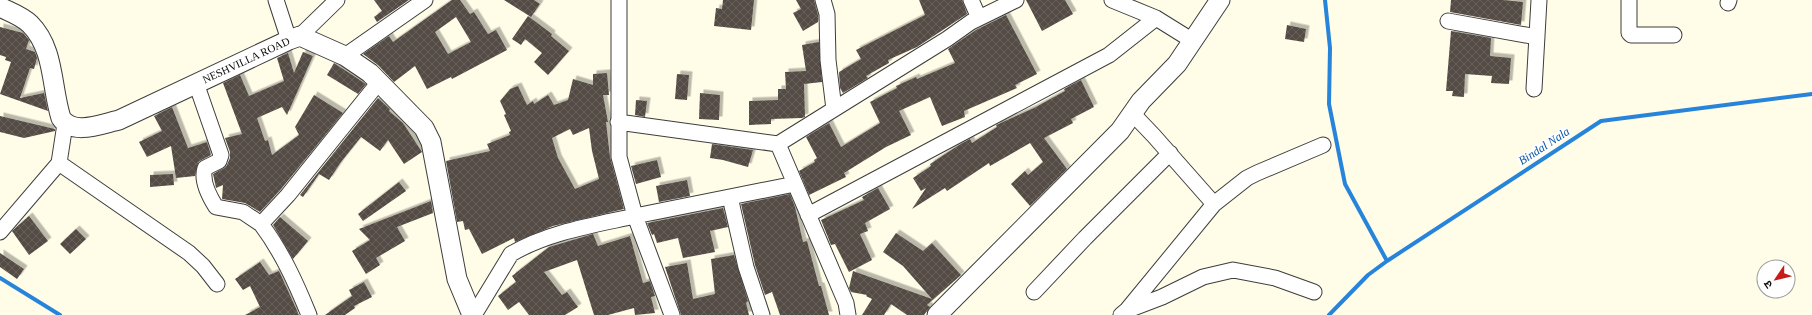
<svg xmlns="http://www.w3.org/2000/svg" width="1812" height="315" font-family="'Times New Roman','Noto Sans Devanagari',serif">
<defs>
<pattern id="building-cross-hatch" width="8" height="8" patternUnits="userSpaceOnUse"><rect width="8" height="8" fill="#544c45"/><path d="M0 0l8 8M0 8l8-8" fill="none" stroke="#68615c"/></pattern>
<filter id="shadow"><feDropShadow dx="3.5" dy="-3.5" stdDeviation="0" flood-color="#0004"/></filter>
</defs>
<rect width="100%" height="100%" fill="#fffce7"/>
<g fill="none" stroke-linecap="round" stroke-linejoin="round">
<path stroke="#2684da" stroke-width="4" d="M1325,0L1330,48L1329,104L1345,184L1387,261
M0,278L60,315
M1329,315L1368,275L1387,261L1601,121L1812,94"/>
</g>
<path fill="url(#building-cross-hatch)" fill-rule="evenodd" filter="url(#shadow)" d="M374,0H409L377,22L374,17L382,11Z
M452,0H460L470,14L474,12L488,34L496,30L507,50L452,79L451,77L427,89L415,66L394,82L378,65L363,54L389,36L393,42ZM456,17L471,42L448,54L435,32Z
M504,0H534L540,4L531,17Z
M723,0H754L751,30L714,26L716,8L722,9Z
M796,0H814L818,15V22L803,31L793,13L801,9Z
M919,0H962L967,14L917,47L888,60L889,63L866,76L868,78L843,93L840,88L839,72L861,59L856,50L925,15Z
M1026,0H1065L1073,14L1042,31Z
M1451,0H1503L1523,2L1521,25L1450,12Z
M1006,15L1037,74L1015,85L1017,88L964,111L965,117L942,126L930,97L899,111L911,135L886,147L844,173L846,177L809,195L799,171L815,162L814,160L817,158L806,137L829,123L841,147L880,123L870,102L897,88L896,86L916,77L917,79L955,63L948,49L976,30Z
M528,16L552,34L551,36L569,51L548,75L534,62L542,53L525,39L521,45L512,39Z
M1287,25L1306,29L1304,42L1285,39Z
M0,27L23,33L29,40L26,49L35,52L37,58L34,69L30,68L20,98L44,93L48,111L0,94L11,62L5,60L6,57L0,55Z
M1451,31L1491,38L1490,56L1511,58L1509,84L1491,83L1492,76L1465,74L1464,97L1452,96L1453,91H1446Z
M819,42L822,82L804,84L805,117L802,118L771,119V124L749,125V101L778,100V89H786L785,72L806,71L802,45Z
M303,52L313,56L287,115L282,107L257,118L265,141L268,140L272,155L299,135L295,127L314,95L343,113L281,189L260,212L245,203L222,199L223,185L216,188L213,174L226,167L230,158V152L225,138L242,134L223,83L240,75L249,96L284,81L277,58L288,53L294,73Z
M334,63L366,84L358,94L327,75Z
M607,73L609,95H603L608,122H606L610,157L624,209L553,226L515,242L514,238L482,254L469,229L465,230L463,221L457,222L446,161L490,151L487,144L510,135L509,132L511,131L504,115L506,114L500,101L510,89L518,86L527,105L533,101L534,104L548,95L554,105L568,100L573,79L593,85V74ZM589,128L592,151L599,179L575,189L558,158L552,138L570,129L573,135Z
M677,74L689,75L687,100L675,99Z
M1081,80L1094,107L1071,119L1073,123L1044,138L1067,169L1030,206L1011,184L1025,171L1028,175L1043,162L1030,143L990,166L989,163L947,191L945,188L912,209L926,188L921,191L913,178L931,166L930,164L959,145L970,139L972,143L997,127L996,125L1034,108L1065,91L1064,89Z
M700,93L720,95L719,120L699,119Z
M378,98L390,109L389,111L403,123L422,152L404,164L388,140L380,151L361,137L341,162L329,180L319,174L303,197L300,195Z
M636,100L647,101L645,117L635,115Z
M172,107L188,148L207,142L211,155L198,162L195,176L176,178L171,146L147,157L139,142L162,131L154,116Z
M0,116L55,129V131L24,138L0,132Z
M712,144L753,150L748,167L723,160L710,158Z
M657,160L661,177L636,184L631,166Z
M173,174L174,185L150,187V175Z
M687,180L690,196L659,202L656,186Z
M399,182L406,191L363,221L358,214Z
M878,188L890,209L865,223L868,231L860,234L872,260L849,272L835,244L831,245L821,220L864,200L862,197Z
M790,194L795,207L803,242L807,241L819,286H821L829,315H780L772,292L765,295L755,265L741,204Z
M431,201L433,213L397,227L405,241L376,258L380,265L366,274L352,251L370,240L359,229Z
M723,208L728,227L710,231L715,252L683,258L678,238L657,243L654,234L652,235L647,223Z
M29,216L48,241L29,255L12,231Z
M280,217L308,241L293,259L273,225Z
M76,229L86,239L70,254L60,244Z
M896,233L923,251L932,243L961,275L927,305L930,307L924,315H907L891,304L884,315H862L872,299L866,296L867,295L851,292L849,288L853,271L932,299L903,266L883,252Z
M593,234L598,246L630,236L643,283L650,281L655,296L651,297L655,313L635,315L634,308L608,315H594L577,260L544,272L562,295L567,292L578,307L565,315H529L519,302L508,310L498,296L516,282L512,276L549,247Z
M0,253L24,269L17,279L0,267Z
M734,255L748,301L746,303L749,315H681L665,267L687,263L693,299L715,294L711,259Z
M260,262L269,275L279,271L299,315H245L260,307L250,286L243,290L235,279Z
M364,282L372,297L354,306L355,308L345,315H325L352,296L349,290Z"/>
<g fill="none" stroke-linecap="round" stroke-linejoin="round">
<defs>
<path id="minor" d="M276,0L289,40
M619,0V157L635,216L795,184
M823,0L827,14L828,60L834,109
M971,0L979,18
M1112,0L1156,18L1193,41
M1629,0V33L1631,35H1674
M1728,3L1729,0
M1448,21L1537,37
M300,36L337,0
M345,56L425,0
M196,83L221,155L219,161L205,168C201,180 209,196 216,207L243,212L261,224L288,195L379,82
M1534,89L1539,0
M618,122L778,144L947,39L971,22L1016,0
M778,144L846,303L848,315
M59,163L189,253L203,266L217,284
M730,197L746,267L762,315
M1214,204L1247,178L1257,173L1323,145
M808,215L1109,55L1156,18
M261,224C282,252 296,283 309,315
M0,232L59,163L65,124
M1034,292L1085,238L1170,153
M1128,310L1162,297L1203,277L1233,270L1275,278L1314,292
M474,315L511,254C548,232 594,225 635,216L672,315
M1121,315L1127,310L1214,204L1154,136L1133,114"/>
<path id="tertiary" d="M0,7C10,12 22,16 30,24C55,49 51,87 61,118C73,136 101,124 119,120L289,40L300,36L345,56L370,73L424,128L431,142L457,279L472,315
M937,315L1120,131L1141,101L1177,64L1220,0"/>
</defs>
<use href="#minor" stroke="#3d3d3d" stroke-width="17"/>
<use href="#tertiary" stroke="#3d3d3d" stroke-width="21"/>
<use href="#minor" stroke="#fff" stroke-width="15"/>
<use href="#tertiary" stroke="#fff" stroke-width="19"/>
</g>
<g text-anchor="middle" stroke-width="4" stroke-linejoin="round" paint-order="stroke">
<g font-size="11" fill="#0a0a0a" stroke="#fff">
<text transform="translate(246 60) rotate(-25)" y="4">NESHVILLA ROAD</text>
</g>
<g font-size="12" font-style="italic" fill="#0955a6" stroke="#fff">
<text transform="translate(1544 146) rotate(-33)" y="4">Bindal Nala</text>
</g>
</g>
<g transform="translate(1776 279) rotate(235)"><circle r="19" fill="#ffffff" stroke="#9d9d9d"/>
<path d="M0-3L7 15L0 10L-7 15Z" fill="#c61b16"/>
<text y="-6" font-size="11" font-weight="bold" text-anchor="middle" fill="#0a0a0a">उ</text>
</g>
</svg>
